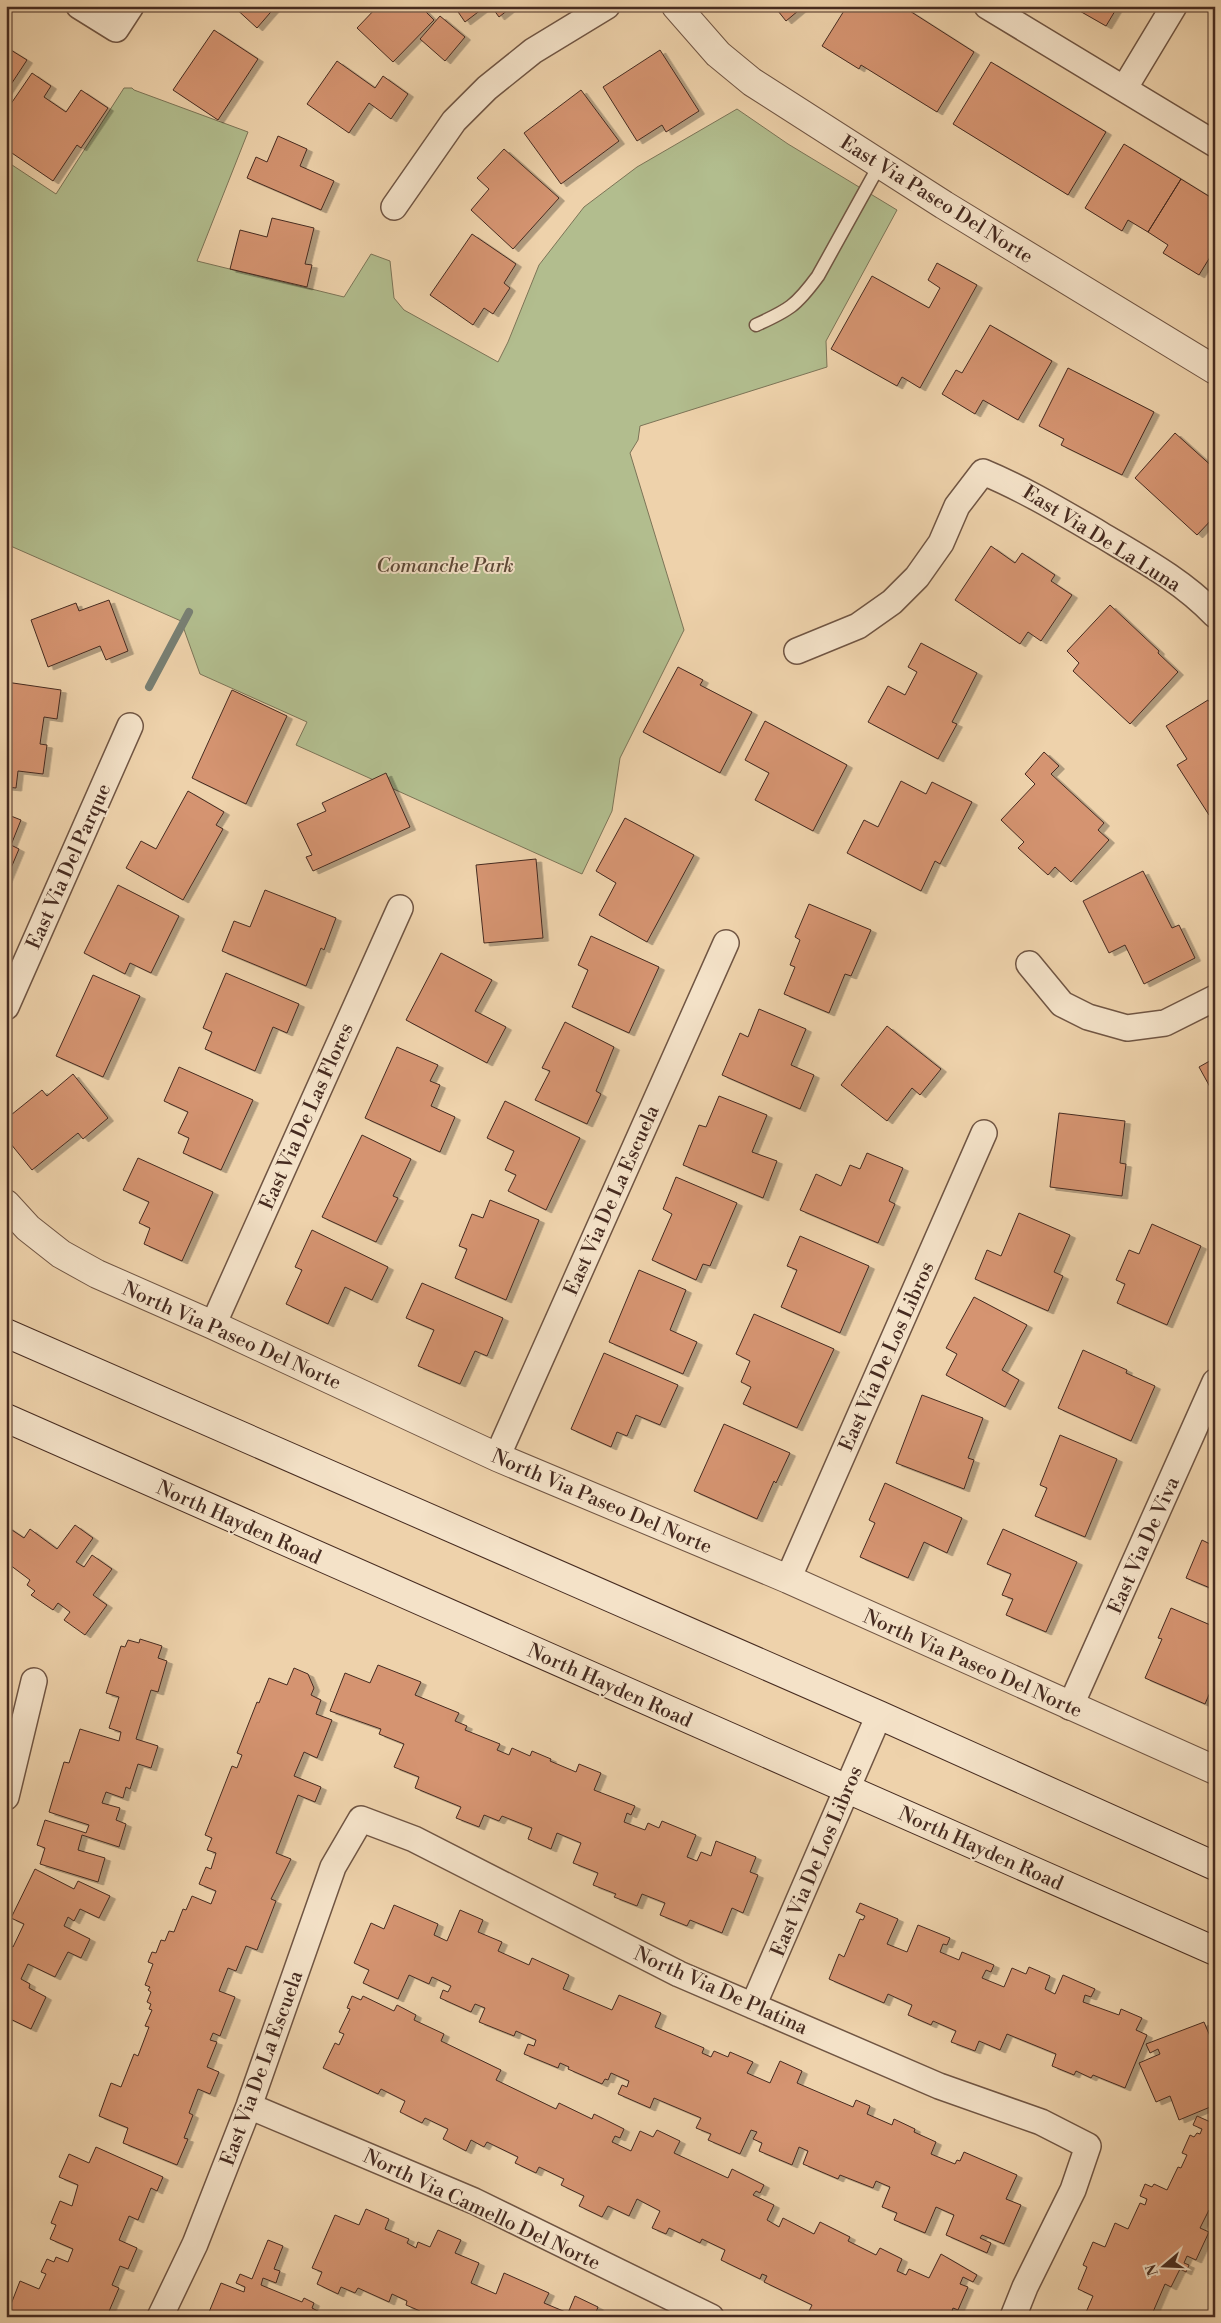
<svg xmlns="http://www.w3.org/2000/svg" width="1221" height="2323" font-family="'Libre Bodoni',serif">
<defs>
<filter id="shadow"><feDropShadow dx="5.5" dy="3" stdDeviation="0" flood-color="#0004"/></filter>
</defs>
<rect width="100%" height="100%" fill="#eed2ab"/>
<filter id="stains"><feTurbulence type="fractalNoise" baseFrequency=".004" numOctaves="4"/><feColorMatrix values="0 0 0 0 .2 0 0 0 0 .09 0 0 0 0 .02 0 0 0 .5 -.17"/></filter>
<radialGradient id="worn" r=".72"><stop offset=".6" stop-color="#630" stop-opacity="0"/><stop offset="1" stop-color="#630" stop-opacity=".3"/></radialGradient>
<path fill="#b2bd8e" stroke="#7c7457" d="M124,88H132L134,90L248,132L197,261L344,297L371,254L390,261L394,298L404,310L498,362L508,342L539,265L584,207L637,167L737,109L788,144L897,210L826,341L827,367L640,426L638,440L630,453L684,630L620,758L612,811L582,874L296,745L307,722L200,674L181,621L6,544V161L56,194Z"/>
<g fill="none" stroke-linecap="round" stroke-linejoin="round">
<path stroke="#787f73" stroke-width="8" d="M149,687L189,612"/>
</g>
<path fill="#d59471" stroke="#462b20" filter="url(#shadow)" d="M233,6H276L257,28Z
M378,6H420L434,20L393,62L357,28Z
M454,6H486L465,22Z
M491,6H513L499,17Z
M774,6H804L786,21Z
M847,6H902L974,52L937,112L861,65L859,69L822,46Z
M1071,6H1118L1106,26Z
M440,16L465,37L445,61L420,39Z
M214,30L258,59L218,120L173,90Z
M6,47L27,60L6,92Z
M660,50L699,111L666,132L662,125L637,141L603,87Z
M337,61L375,88L383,76L408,94L391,119L369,103L349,133L307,104Z
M991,62L1106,132L1068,195L953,124Z
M32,73L51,86L44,97L66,112L81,90L108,108L81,148L77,145L53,181L6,149V111Z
M581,90L619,141L561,184L524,133Z
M278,136L307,149L300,166L334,181L321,210L247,178L256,157L267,162Z
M1124,144L1181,179L1148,232L1128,220L1122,231L1085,208Z
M504,149L559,198L513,249L471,210L489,189L477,178Z
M1181,179L1215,200V249L1199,275L1163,253L1168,245L1148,232Z
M272,218L314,228L305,264L312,265L307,287L230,269L240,230L267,237Z
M472,234L516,264L504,283L510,288L493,314L484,308L473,325L430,295Z
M937,263L977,285L920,388L902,377L897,386L831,349L872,276L929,308L940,288L928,280Z
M990,325L1052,361L1018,420L983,400L975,414L942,394L956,370L962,373Z
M1068,368L1154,412L1122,475L1061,445L1064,439L1039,426Z
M1175,433L1215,469V516L1197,535L1135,478Z
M991,546L1015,563L1022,553L1055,575L1051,581L1072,595L1041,641L1028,632L1020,644L955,600Z
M109,600L128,651L106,660L100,646L48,667L31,620L76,603L79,611Z
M1110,605L1159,651L1158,653L1178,672L1130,724L1073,671L1079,663L1067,651Z
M921,643L977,673L952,722L957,724L938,759L868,722L888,686L905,695L917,672L908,667Z
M678,667L703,680L700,685L752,712L720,773L643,732Z
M6,682L61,690L57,719L44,717L40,744L47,745L43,774L18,771L16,788L6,787Z
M232,690L287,716L246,804L192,778Z
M1208,700L1215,711V811L1209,815L1177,765L1187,759L1166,726Z
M765,721L847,765L813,831L755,800L769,773L745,760Z
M1044,752L1059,766L1051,774L1104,823L1098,830L1109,840L1071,882L1055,867L1048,875L1018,848L1024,842L1001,820L1035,784L1025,774Z
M386,773L410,827L313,871L306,857L312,855L297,824L326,811L322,803Z
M901,781L926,794L932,782L972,802L940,864L935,861L921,891L847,853L864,820L878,827Z
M188,791L224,812L216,825L223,829L183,900L126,868L141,841L156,849Z
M6,814L21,820L11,845L19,849L6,880Z
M625,818L694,855L647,942L599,915L616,883L596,871Z
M536,859L543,938L484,943L476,865Z
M1143,871L1172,928L1179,925L1195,958L1144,984L1125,945L1109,953L1083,901Z
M118,885L179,916L151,973L130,963L125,974L84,953Z
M265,890L336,918L324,950L321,948L306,986L222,951L234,921L250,927Z
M809,904L871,930L851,976L845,974L829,1013L784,994L795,967L790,965L800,940L795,937Z
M591,936L659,967L629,1033L572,1007L588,970L578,965Z
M441,953L492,980L475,1011L506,1027L487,1063L406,1020Z
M226,973L299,1004L287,1033L273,1027L255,1071L205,1049L212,1032L203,1028Z
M93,975L140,996L103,1077L56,1056Z
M759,1009L806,1029L791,1065L814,1075L800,1109L722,1075L740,1033L748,1037Z
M565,1022L614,1047L596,1091L601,1094L587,1124L535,1100L550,1071L542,1068Z
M887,1026L941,1069L920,1095L912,1088L887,1121L841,1085Z
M397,1047L438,1065L430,1081L440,1085L431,1106L455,1117L440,1152L365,1118Z
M1215,1058V1096L1199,1067Z
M179,1067L253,1100L221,1170L183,1153L189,1138L178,1133L188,1112L164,1101Z
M73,1074L108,1118L83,1139L78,1133L32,1170L6,1138V1119L42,1090L47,1096Z
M719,1096L767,1115L752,1152L777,1161L763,1198L683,1165L699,1125L706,1127Z
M505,1101L580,1138L546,1210L508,1191L516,1175L505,1170L514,1151L487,1138Z
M1059,1113L1125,1121L1120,1163L1126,1164L1122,1196L1050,1187Z
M362,1135L411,1159L393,1196L398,1198L376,1242L322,1217Z
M867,1153L903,1168L889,1201L895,1204L878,1243L800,1210L816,1174L841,1186L850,1165L860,1169Z
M138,1158L213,1192L182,1261L144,1244L150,1228L139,1223L149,1202L123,1190Z
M676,1177L737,1203L710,1266L703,1264L696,1280L652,1260L672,1214L663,1209Z
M490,1200L539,1220L506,1300L455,1278L467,1249L459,1246L472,1214L483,1218Z
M1019,1213L1070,1235L1054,1272L1063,1276L1048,1311L975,1279L987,1250L1001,1256Z
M1152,1224L1201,1246L1167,1325L1117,1303L1125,1284L1116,1280L1129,1250L1139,1254Z
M312,1230L388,1267L372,1300L345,1287L328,1324L286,1304L302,1270L295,1267Z
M800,1236L869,1266L840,1333L781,1307L797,1270L787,1266Z
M639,1270L686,1290L670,1330L697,1342L683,1374L609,1342Z
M422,1283L503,1318L487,1356L475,1351L460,1384L418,1366L434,1330L406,1318Z
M974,1297L1027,1325L1002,1370L1019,1380L1005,1407L946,1375L957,1354L946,1348Z
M754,1314L834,1349L797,1428L743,1404L751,1387L741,1382L750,1361L736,1354Z
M1083,1350L1127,1370L1126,1373L1155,1386L1131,1441L1058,1408Z
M604,1353L678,1385L660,1425L636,1415L627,1436L617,1432L611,1447L571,1429Z
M922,1395L983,1418L968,1458L974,1460L964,1489L896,1463Z
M724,1424L790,1453L776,1483L774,1481L757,1519L694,1491Z
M1060,1435L1117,1459L1085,1537L1035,1516L1047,1488L1040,1485Z
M885,1483L962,1518L947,1553L924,1542L908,1578L860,1557L875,1523L869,1520Z
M75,1525L93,1538L76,1562L84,1567L92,1555L112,1569L93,1595L107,1605L85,1635L64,1620L70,1612L58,1603L53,1610L31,1595L35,1591L27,1585L30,1580L6,1562V1526L24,1538L30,1529L57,1549Z
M1003,1529L1077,1562L1046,1632L1006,1615L1013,1599L1002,1595L1011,1574L987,1564Z
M1215,1531V1590L1186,1578L1202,1540L1210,1544Z
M1171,1608L1215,1627V1681L1205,1704L1145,1678L1162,1639L1158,1638Z
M140,1639L162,1646L158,1658L167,1661L158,1692L151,1690L136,1739L158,1746L151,1768L138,1764L130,1789L126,1787L123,1798L106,1792L102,1803L120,1808L116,1820L126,1824L119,1847L82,1835L78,1850L105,1858L98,1882L40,1864L45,1848L37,1845L45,1820L86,1833L89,1825L49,1812L64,1762L69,1763L80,1729L119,1741L121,1732L109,1728L119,1697L106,1693L121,1646L125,1647L128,1640L139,1643Z
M378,1665L421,1682L415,1695L459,1713L455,1721L467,1726L465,1730L500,1744L497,1750L509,1755L512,1748L530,1756L532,1751L551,1759L550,1761L576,1772L579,1764L601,1773L594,1790L635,1806L631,1815L627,1813L624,1822L645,1830L648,1823L659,1828L662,1821L696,1835L687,1857L697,1861L701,1852L711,1856L716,1841L756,1857L750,1872L758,1875L743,1913L732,1908L722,1933L690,1920L687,1926L660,1915L665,1903L642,1894L637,1906L614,1897L616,1894L593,1885L598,1873L573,1863L581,1843L557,1833L551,1849L528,1839L532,1828L502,1816L499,1821L484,1815L479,1827L456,1818L461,1807L415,1788L419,1777L394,1767L404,1744L379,1734L381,1729L330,1711L345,1673L370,1683Z
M294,1668L308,1674L314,1688L311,1695L321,1700L316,1714L332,1720L317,1758L304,1752L294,1776L321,1787L315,1802L298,1795L276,1853L291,1859L271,1899L276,1901L257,1950L246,1946L236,1971L228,1968L219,1991L235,1997L220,2036L213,2033L210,2040L217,2042L207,2067L219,2072L210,2094L198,2089L189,2113L193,2115L184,2138L188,2139L177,2165L123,2143L128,2128L99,2116L111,2083L121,2087L134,2054L138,2056L149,2027L145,2026L152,2010L149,2009L151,2004L147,2002L151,1992L148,1990L150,1987L145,1985L153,1964L148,1962L152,1952L156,1953L161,1940L165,1941L169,1931L174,1932L183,1909L186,1910L192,1896L211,1904L216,1891L199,1884L206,1867L211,1869L216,1853L207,1850L212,1838L205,1835L232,1766L237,1768L242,1755L237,1753L257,1702L259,1703L269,1678L287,1685Z
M35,1869L74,1889L78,1881L110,1896L99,1918L80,1909L74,1921L68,1917L64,1926L90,1939L81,1958L68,1952L55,1977L28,1964L21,1979L30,1984L29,1988L46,1997L31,2029L6,2017V1943L13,1947L24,1924L11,1918Z
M860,1903L898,1919L887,1944L907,1952L918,1925L950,1938L947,1945L943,1944L940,1952L959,1960L962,1952L994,1965L991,1972L986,1970L982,1978L1004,1987L1012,1968L1026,1974L1029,1967L1050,1976L1045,1989L1055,1994L1063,1975L1095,1989L1091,1997L1085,1995L1083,2002L1119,2015L1121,2009L1142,2018L1136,2030L1147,2035L1125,2088L1093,2075L1091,2078L1076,2071L1074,2075L1052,2066L1056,2054L1007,2034L1000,2050L979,2041L975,2051L951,2042L956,2031L933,2021L931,2025L908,2015L912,2005L888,1994L884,2003L829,1979L839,1954L844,1957L860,1919L863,1920L865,1916L856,1912Z
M394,1905L438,1924L434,1935L447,1941L460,1910L483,1920L478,1932L502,1942L498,1951L529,1965L532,1958L569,1975L563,1989L612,2010L619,1995L661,2013L655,2027L704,2048L702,2053L711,2057L714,2051L728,2057L730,2052L753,2062L747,2073L770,2083L780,2061L802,2071L797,2083L853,2107L856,2100L870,2106L867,2114L892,2125L894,2119L915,2129L914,2132L936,2142L931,2154L955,2164L957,2160L960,2161L964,2152L1017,2175L1006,2199L1021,2205L1004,2244L982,2235L980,2238L991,2243L987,2253L946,2235L954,2215L936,2207L925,2233L894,2220L897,2213L882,2207L890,2187L876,2181L873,2188L840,2175L838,2179L803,2164L808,2151L799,2147L792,2165L759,2151L762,2143L753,2139L757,2132L751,2130L740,2154L708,2140L711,2134L696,2128L701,2118L654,2098L650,2108L618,2094L622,2085L627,2087L629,2081L611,2073L608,2080L605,2079L602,2084L568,2069L569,2067L560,2063L558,2068L524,2054L528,2044L534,2046L536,2040L516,2031L514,2036L479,2022L485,2008L475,2004L471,2012L440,1998L443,1990L448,1992L451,1986L432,1977L429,1984L409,1975L398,1999L363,1983L369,1970L354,1963L371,1923L384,1929Z
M352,1996L361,2000L363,1996L394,2011L397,2005L416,2015L414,2020L444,2034L441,2041L501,2070L496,2080L556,2109L559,2103L592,2119L594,2114L624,2129L620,2138L615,2136L612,2142L631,2151L640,2131L653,2137L657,2130L680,2141L674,2153L728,2178L732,2169L764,2185L760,2193L756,2191L753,2195L774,2205L767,2220L779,2227L783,2218L814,2234L820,2222L850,2237L848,2241L876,2255L880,2248L902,2259L897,2271L906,2275L909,2269L929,2278L941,2254L977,2275L973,2282L963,2277L960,2284L968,2287L958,2310L953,2308L950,2317H902L890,2311L887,2317H858L853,2314L851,2317L835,2315L834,2317H810L807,2315L812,2305L764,2282L767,2276L762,2274L760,2279L721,2260L725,2250L702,2239L700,2243L669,2228L666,2234L652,2228L660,2211L637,2199L629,2216L608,2206L602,2217L579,2206L584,2196L561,2185L564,2179L539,2167L536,2173L515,2163L518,2157L487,2142L484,2147L471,2140L466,2151L443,2139L448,2129L425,2118L422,2123L400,2112L405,2101L381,2089L378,2094L323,2068L335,2043L339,2045L344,2034L339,2032L350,2009L347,2008Z
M1204,2022L1215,2048V2105L1179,2120L1170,2096L1156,2102L1139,2063L1160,2054L1158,2049L1150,2053L1146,2044Z
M1197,2116L1215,2124V2212L1209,2210L1200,2228L1209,2232L1196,2260L1187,2256L1184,2263L1189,2265L1186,2272L1180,2269L1171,2287L1165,2284L1153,2312L1161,2317H1084L1093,2296L1078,2289L1087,2267L1083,2265L1093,2242L1105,2247L1115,2223L1128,2229L1140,2203L1145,2205L1147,2199L1140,2196L1145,2184L1152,2187L1154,2184L1167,2190L1178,2167L1181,2168L1187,2155L1182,2153L1190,2135L1194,2137L1197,2133L1200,2134L1202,2129L1193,2125Z
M96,2147L163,2177L157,2191L151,2188L138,2220L129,2216L119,2240L137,2248L128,2269L120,2266L112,2285L119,2288L107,2316L99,2313L98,2317H6L20,2281L39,2289L46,2274L41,2272L47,2259L54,2262L56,2257L68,2262L73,2249L50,2239L56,2225L51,2223L60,2201L72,2206L78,2185L59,2177L69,2154L89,2163Z
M366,2209L389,2219L385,2229L409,2239L407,2243L416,2248L418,2242L430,2247L438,2230L461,2240L455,2253L479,2263L471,2283L496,2294L504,2273L549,2293L544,2303L568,2313L575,2296L598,2307L594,2317H418L420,2311L406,2305L407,2301L392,2294L389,2302L358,2288L355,2293L341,2287L338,2294L317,2284L322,2272L312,2268L335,2215L359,2225Z
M268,2240L283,2246L274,2269L280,2271L276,2283L263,2278L261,2285L302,2302L304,2298L314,2303L312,2308L329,2317H207L221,2283L244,2292L245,2287L236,2283L240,2274L252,2279Z"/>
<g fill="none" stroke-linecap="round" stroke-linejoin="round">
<defs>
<path id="service" d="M756,325C789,310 796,306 818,276L880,164"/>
<path id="minor" d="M79,6L116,29L131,6
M987,6L1215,144
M1124,89L1174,6
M394,207L454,121L487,88L533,51L607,6
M797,651L858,626L892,602L917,577L941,543L957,506L983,472C1024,489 1062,512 1100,534C1140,558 1183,581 1215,615
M1029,964L1062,1004L1088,1017L1127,1028L1165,1023L1215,998
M6,1007L130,726
M213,1325L400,908
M497,1457L726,943
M788,1579L984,1133
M1070,1707L1215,1382
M6,1797L34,1681
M753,2006L879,1715
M249,2106L474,2201L711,2317
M160,2317L195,2244L249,2106L333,1867L361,1819L414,1839L679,1974L939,2086L1041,2122L1088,2146L1073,2190L1025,2287L1013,2317"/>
<path id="tertiary" d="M676,6L718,54L752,82L944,205L1215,370
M6,1204L28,1228L61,1254L97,1274L213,1325L497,1457L788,1579L1215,1770"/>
<path id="secondary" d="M6,1333L879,1715L1215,1866
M6,1418L1215,1951"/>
</defs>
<use href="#service" stroke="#705543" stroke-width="15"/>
<use href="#minor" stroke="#705543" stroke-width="28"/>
<use href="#tertiary" stroke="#705543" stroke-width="30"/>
<use href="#secondary" stroke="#462b20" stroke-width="30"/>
<use href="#service" stroke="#f4e2c8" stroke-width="12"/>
<use href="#minor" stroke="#f4e2c8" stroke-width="25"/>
<use href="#tertiary" stroke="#f4e2c8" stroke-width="28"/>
<use href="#secondary" stroke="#f4e2c8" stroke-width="28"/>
</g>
<g text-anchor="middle" stroke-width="4" stroke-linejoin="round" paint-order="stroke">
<g font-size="20" fill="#462b20" stroke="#f4e2c8">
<text transform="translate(937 199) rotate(32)" y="7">East Via Paseo Del Norte</text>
<text transform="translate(1102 538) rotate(32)" y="7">East Via De La Luna</text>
<text transform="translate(68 866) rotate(-66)" y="7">East Via Del Parque</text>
<text transform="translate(306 1116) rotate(-66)" y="7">East Via De Las Flores</text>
<text transform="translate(611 1200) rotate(-66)" y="7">East Via De La Escuela</text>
<text transform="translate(232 1335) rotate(24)" y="7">North Via Paseo Del Norte</text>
<text transform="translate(886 1356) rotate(-66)" y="7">East Via De Los Libros</text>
<text transform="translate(602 1501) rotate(23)" y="7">North Via Paseo Del Norte</text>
<text transform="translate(239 1522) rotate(24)" y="7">North Hayden Road</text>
<text transform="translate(1143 1545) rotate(-66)" y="7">East Via De Viva</text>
<text transform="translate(973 1663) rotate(24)" y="7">North Via Paseo Del Norte</text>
<text transform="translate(610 1685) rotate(24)" y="7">North Hayden Road</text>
<text transform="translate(981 1848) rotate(24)" y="7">North Hayden Road</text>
<text transform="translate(816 1861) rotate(-67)" y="7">East Via De Los Libros</text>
<text transform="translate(721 1990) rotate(24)" y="7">North Via De Platina</text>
<text transform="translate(261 2068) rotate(-70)" y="7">East Via De La Escuela</text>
<text transform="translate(482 2209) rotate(25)" y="7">North Via Camello Del Norte</text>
</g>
<g font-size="20" font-style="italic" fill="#5c4836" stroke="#f4e2c8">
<text x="445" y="572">Comanche Park</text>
</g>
</g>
<rect width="1221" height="2323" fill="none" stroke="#eed2ab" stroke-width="25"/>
<rect x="8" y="8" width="1206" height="2308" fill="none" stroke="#462b20" stroke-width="2.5"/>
<rect x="12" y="12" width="1196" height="2298" fill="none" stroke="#462b20"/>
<g transform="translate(1164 2266) rotate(251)" stroke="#f4e2c8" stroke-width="4" paint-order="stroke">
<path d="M0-4L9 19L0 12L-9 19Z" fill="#462b20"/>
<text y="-8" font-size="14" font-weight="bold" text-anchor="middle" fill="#462b20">N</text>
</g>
<rect width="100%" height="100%" filter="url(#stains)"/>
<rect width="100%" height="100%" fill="url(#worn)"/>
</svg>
